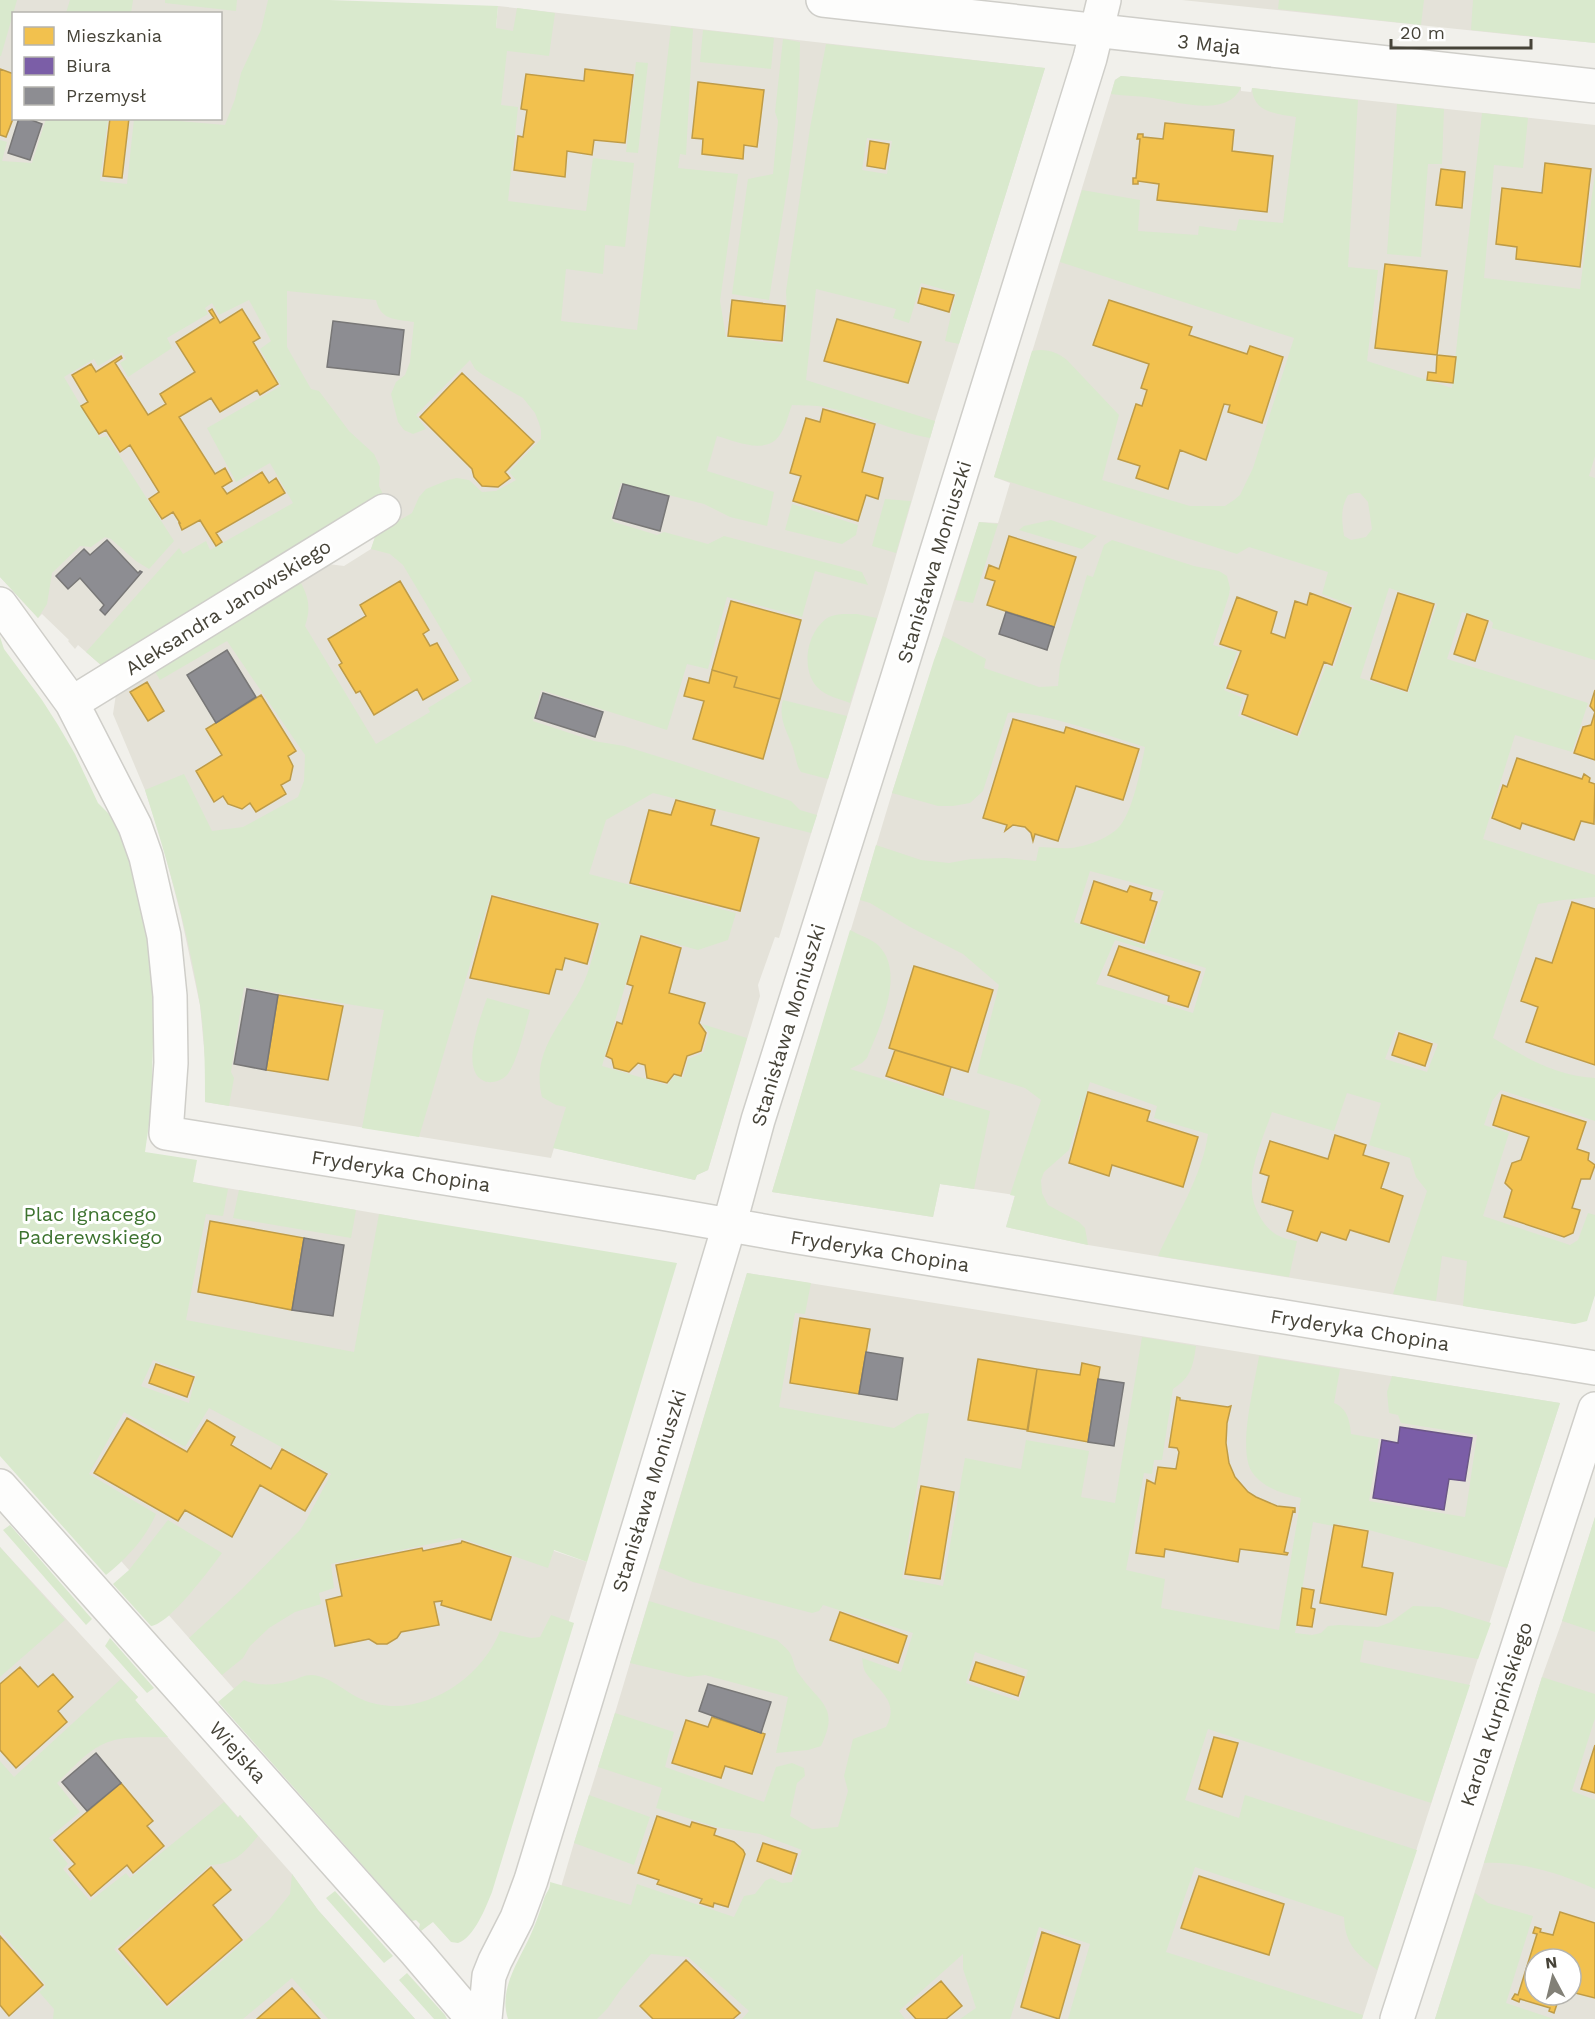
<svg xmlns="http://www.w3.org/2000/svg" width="1595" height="2019" font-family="'Work Sans',sans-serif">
<rect width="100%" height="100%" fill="#f1f0eb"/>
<path fill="#e4e2d9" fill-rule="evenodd" d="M0,0H325L470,310L498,6L1045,68L935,421L886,590L779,938L775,937L758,985L760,996L708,1170L697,1175L695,1180L554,1148L551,1158L205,1102V1059L200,1005L181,916L163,846L145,790L113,714L116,694L328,564L344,566L371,549L376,534L102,666L78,645L75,649L68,641L69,640L42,614L38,618L0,577ZM14,14H220V118H14Z
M1182,0H1595V43L1514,35Z
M1121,76L1241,87V91L1251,92L1252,88L1595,125V1295L1575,1324L1088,1245L1006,1227L1015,1195L940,1184L933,1217L772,1192L892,793L979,522L998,523L1010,483L994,477L1115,80Z
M192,1182L409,1219L364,1487L587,1562L487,1887L422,1902L39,1468Z
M747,1273L1560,1403L1362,2019H528L559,1894L574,1843L615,1713Z
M1595,1517V2019H1435L1542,1677L1565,1613ZM1535,1959H1571V1995H1535Z
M0,1547L138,1697L135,1700L238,1817L240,1815L292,1874L318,1910L415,2019H0Z"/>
<path fill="#d9e9cd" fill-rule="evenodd" d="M0,0H17L1,56H0Z
M70,0H133L131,13H66Z
M165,0H237L236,11L165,3Z
M268,0H329L498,6L496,28L513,31L517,8L555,13L549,56L507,51L501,105L518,107L508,201L586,211L593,158L634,163L625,247L605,245L603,274L566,269L561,321L637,330L671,26L693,29L686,155L680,154L678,168L738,174L720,301L726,337L783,344L787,312L786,291L810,128L826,44L1045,68L959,344L945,341L956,293L921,283L909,323L893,318L896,309L816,289L806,380L935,421L930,438C894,432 861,414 825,407C815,405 803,406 792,405C788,415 786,427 779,436C765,455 735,441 717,436L707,471L774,492L767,526L730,517L704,504L621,483L611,518L614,522L657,535L664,532L708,544L724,536L862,572L868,585L815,571L802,617L727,597L708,669L687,664L667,730L541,690L533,721L594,741L624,746L679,763L791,801L800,810L817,815L811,833L653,793L606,820L589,874L736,913L728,940L698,950L640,934L602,1066L667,1085L675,1075L683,1078L688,1059L703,1053L709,1033L702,1024L747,1038L708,1170L697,1175L695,1180L553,1148L566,1107L556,1105L542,1097C531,1053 560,1026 580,990C591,970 595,945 601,923L491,894L419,1137L362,1128L384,1010L244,987L231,1072L234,1078L229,1106L205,1102C205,1070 205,1037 200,1005C189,934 167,859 145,790L184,774L212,831L243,827L298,797L304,781L305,755L227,641L160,680L154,670L300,581C309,598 311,608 305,626L376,744L430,712L428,708L472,681L403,565L390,554L371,549L376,534L412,513L419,497L426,489L448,480L457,478L469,480L482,492L496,491L516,480L509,472L541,439V430L539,423L535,413L523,398L483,375L475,369L470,360L416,415L426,429L413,434L404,430L398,422L391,394L396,382L405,375L410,362L414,322C396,319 381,321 376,300L287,291V347L311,389L319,391L349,431L374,454L380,467L379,486L384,496L102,666L86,652L179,548L183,554L206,541L210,550L293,503L270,463L236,482L207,428L281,386L260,349L271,341L249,300L219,315L212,303L205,308L208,314L167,338L172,348L128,377L120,363L126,359L122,352L98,366L94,359L64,377L100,438L107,436L174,541L149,569L136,561L111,539L105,537L91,547L80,546L52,573L47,604L38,618L0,577V140L7,142L2,161L32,163L46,119H108L100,181L127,184L134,119H156L225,125L235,99L241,73L261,30ZM867,138L892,141L887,174L862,170Z
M1279,0H1424L1421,25L1278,9Z
M1473,0H1595V43L1471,30Z
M703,30L774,38L771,69L700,62Z
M783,39L800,42C800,128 782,215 769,300L732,294L748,179L773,174L778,121L775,112Z
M636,62L648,63L638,153L626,152Z
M1121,76L1241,87C1229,118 1177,102 1153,98C1139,96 1125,96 1111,94L1115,80Z
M1252,88L1358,100L1348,267L1378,270L1367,361L1452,388L1482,113L1528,118L1523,168L1494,165L1484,278L1580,289L1595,172V456L1589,476L1595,478V660L1492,628L1493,623L1490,620L1462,612L1447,659L1588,703L1572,752L1515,735L1483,839L1595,875V897L1563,900L1538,904L1493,1038C1527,1058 1553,1075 1595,1078V1121L1501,1090L1492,1101L1484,1125L1509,1133L1483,1216L1570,1245L1578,1240L1588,1213L1595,1215V1295L1587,1321L1575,1324L1463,1306L1467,1261L1442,1256L1436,1301L1393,1294L1427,1191L1416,1177L1410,1158L1369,1145L1381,1103L1347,1093L1334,1131L1272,1112C1260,1147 1239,1186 1262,1220C1271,1234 1281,1239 1297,1241L1289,1277L1158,1256C1176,1216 1202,1177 1208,1134L1154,1118L1157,1106L1090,1082L1069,1150L1044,1172L1041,1180L1042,1193L1048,1205L1079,1222L1085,1228L1088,1245L1006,1227L1015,1196L1010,1195L1041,1100L1025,1088L977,1073L999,985L963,954L910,927L870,903L860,900L876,845L921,860L949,863L971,859L1006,858L1036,861L1039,847C1051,847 1065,850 1077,847C1090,845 1110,837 1119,827C1133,811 1141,768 1145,747C1115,738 1036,709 1008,713L983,791L970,803L953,806H938L892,793L934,660L943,636L986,659L984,668L1039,687L1058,686L1060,665L1087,575L1093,577L1104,545L1112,540L1194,566L1219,571L1227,576L1230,588L1229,595L1213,645L1237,652L1224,690L1243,698L1238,716L1299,738L1326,666L1334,668L1354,606L1322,594L1328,572L1249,547L1237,554L994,477L1032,351C1046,348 1057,352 1067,360L1119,415L1102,480L1190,506H1225L1234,500L1240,495L1253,468L1294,338L1060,262L1082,190L1140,200L1138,231L1198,235L1199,226L1236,231L1239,219L1283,223L1296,117C1277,114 1253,113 1252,88ZM1355,493H1360L1368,502L1372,529L1366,537L1351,540L1344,536C1342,520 1340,509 1348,495ZM1389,588L1437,604L1408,693L1360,678ZM1090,871L1164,891L1146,946L1074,922ZM1115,940L1206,968L1193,1013L1096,984ZM1396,1030L1438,1044L1427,1072L1385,1059Z
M1397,104L1444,109L1442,164H1428L1421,257L1387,254Z
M885,499L911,501L896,553L872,546Z
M792,504L858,525L856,535L842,544L785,530Z
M1051,520L1097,536L1082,549L1019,530L1024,526Z
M979,522L998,524L973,603L955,600Z
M857,614L877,618L850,703C840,699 825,696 817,687C800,668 807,630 829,617C838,613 848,614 857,614Z
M0,637L4,649L42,700L58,725L75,754L98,803L114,819L123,836L132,867L148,943L154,1008L151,1110L145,1152L197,1160L193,1182L228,1189L223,1216L206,1214L186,1320L354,1352L379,1214L677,1263L587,1562L554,1550L548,1568L460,1538L331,1564L334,1588L319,1593L321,1604L295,1612L269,1628L250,1646L243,1658L222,1675L189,1638L242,1589L300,1530L307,1519L331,1474L209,1408L185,1447L124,1412L89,1474L156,1514C145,1539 127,1558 106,1575L0,1456ZM153,1360L196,1375L189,1403L141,1386Z
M783,700L847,716L828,779L801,772C796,765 796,757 793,748C787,731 778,719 783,700Z
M850,930C859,935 872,939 879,946C906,974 879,1028 867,1058L862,1063L850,1069L990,1111L974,1189L940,1184L933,1217L772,1192Z
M487,998L530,1010C526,1024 516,1067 506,1076C501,1081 490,1084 484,1081C459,1070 481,1017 487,998Z
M239,1190L356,1210L351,1238L233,1218Z
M747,1273L811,1283L805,1314L795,1313L779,1407L894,1428L917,1414L929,1413L902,1578L943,1586L965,1458L1021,1469L1026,1440L1089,1451L1081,1497L1115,1503L1142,1337L1196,1346C1193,1367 1191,1377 1173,1389L1162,1460H1154L1152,1474L1144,1473L1126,1570L1165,1579L1161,1608L1279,1630L1301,1498C1283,1494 1263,1488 1252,1472C1237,1449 1255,1383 1259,1356L1340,1369L1334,1403C1347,1408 1350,1421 1351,1434L1379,1439L1369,1501L1465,1517L1477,1435L1401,1423L1398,1415L1389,1413L1387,1392L1392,1376L1560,1403L1507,1568L1369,1530L1335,1524L1333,1526L1313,1522L1295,1633L1312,1635L1321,1633L1328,1626L1339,1625L1378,1627L1391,1622L1413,1606L1439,1607L1491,1623L1478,1659L1364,1640L1360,1662L1470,1685L1431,1803L1208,1729L1185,1800L1239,1818L1245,1795L1417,1850L1377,1970C1357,1954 1345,1945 1344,1917L1195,1867L1166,1952L1363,2015L1362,2019H1068L1090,1944L1039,1927L1010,2019H960L976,2008L963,1969V1954L899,2011L905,2019H742L749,2011L688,1957L651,1954L621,1989L607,2009L597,2019H508C498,1989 519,1961 531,1934C536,1923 540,1911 544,1899C546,1892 551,1889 550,1882L631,1905L637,1884L734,1917L744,1896L755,1894L765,1881L771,1878L782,1883L792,1882L802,1850L760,1834L716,1827L656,1808L662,1788L598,1767L615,1713L674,1732L665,1767L764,1802L776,1767L792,1763L804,1768L805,1776L797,1783L790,1816L812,1829L838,1827L848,1791L844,1776L853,1739L886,1727C900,1701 879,1692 866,1673C863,1669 863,1663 862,1658L901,1672L913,1633L823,1605L819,1611L812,1613L693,1582L659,1568ZM975,1652L1028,1670L1019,1701L966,1683Z
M1595,1517V1632L1562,1621Z
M168,1520L222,1553C209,1570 170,1624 151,1626L113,1584L129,1570Z
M10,1525L92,1619L86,1625L3,1530Z
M0,1547L65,1620L0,1677Z
M649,1601L777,1640C781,1644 787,1648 790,1653C794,1660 794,1668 799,1674C820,1704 840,1706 821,1746L808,1750L776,1753L788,1697L705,1675L688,1677L630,1663Z
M551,1615L574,1623L492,1892C486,1907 474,1938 458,1943L451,1942L433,1922L421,1931L419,1928L420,1924L416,1920L412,1921L218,1702L244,1680C260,1687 277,1685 294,1680C299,1678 305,1675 311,1675C330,1676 345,1692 361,1699C415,1723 480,1682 500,1631L531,1638L540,1637Z
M110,1638L154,1688L147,1693L105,1646Z
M1542,1677L1595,1694V1718L1572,1791L1595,1800V1889C1561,1874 1522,1861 1484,1863Z
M121,1679L138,1697L135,1700L168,1737C149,1738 126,1735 108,1742C88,1749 72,1769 57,1783L80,1812L49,1838L68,1864L63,1869L90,1901L126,1873L130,1878L224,1802L238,1818L240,1815L258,1836C243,1854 234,1864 210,1865L114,1949L167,2009L270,1919L290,1894L292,1874L318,1910L415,2019H328L292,1978L243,2019H53L54,2009L39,1992L45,1987V1984L0,1931V1761L14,1777Z
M589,1795L650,1817L634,1865L574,1843Z
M335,1891L393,1956L384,1963L326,1898Z
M1475,1893L1488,1903L1533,1916L1506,2003L1554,2019H1435Z
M407,1973L445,2015L447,2019H434L399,1980Z"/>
<path fill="#f2c14e" stroke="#be9b47" stroke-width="1.5" d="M0,69L14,74V116L6,137L0,135Z
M585,69L633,75L625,143L594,140L592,155L567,151L565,177L514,170L518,136L523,137L527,110L521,109L526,74L584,81Z
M698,82L764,90L757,147L744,145L743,159L702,154L703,139L692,138Z
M110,118H129L122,178L103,176Z
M1165,123L1234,130L1232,151L1273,156L1267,212L1157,200L1159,184L1138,181V184H1133V178H1136L1140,139H1137L1138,134H1143V137L1163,139Z
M870,141L889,144L885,169L867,166Z
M1545,163L1591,169L1580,267L1516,259L1517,247L1496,244L1502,188L1542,193Z
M1441,169L1465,172L1462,208L1436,205Z
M1385,264L1447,271L1437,355L1375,348Z
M922,288L954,295L949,312L918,303Z
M732,300L785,306L782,341L728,336Z
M1109,300L1192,327L1189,335L1247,354L1250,346L1283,357L1262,423L1228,412L1230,405L1224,404L1206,460L1180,450L1168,489L1136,478L1140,466L1118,459L1136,404L1142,406L1147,390L1141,388L1149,364L1093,345Z
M212,309L220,323L242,309L260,338L253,342L278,384L260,395L257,390L220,412L211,398L179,417L215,474L225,468L232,481L222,487L227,494L262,472L269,483L276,478L285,493L216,533L222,542L216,546L200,520L182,530L179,523H180L173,512L162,519L149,499L159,492L130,445L120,452L106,430L99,434L81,406L88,402L72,375L91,364L96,372L121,356L122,358L115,363L148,415L166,404L160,394L195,372L176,342L214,318L209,311Z
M837,319L921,342L908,383L824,361Z
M1437,355L1456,357L1453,383L1427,380L1428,372L1436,373Z
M462,373L534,442L505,472L510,478L498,487L482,486L474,477L472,469L420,417Z
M823,409L875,424L862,472L883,478L878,499L866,495L858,521L793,501L801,476L790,473L806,418L820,422Z
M1009,536L1076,557L1054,627L987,605L995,581L985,578L989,565L999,569Z
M400,581L429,630L423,634L430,646L437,643L458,680L423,700L417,689L374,715L360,691L356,693L339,665L342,663L328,639L366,616L360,605Z
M1310,593L1351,608L1332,665L1324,662L1297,735L1242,714L1248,695L1227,688L1241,651L1220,644L1237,597L1277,612L1271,633L1285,638L1295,601L1307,605Z
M1398,593L1434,604L1407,691L1371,679Z
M731,601L801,620L780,699L734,687L737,677L712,670Z
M1467,614L1488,621L1475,661L1454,654Z
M712,670L737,677L734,687L780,699L763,759L693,739L704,701L684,696L689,678L709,683Z
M147,682L164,711L148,721L130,692Z
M1595,690V760L1574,753L1583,727L1591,725L1595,712L1590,706Z
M261,695L296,751L288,756L293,766L290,780L281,785L286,794L256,812L250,803L242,809L228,804L223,796L214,802L196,771L222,755L206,729Z
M1013,719L1064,733L1066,727L1139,749L1123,800L1076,786L1058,841L1035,834L1033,841L1031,833L1025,827L1013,825L1005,831L1007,825L983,818Z
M1517,758L1582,779L1584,774L1590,778L1589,782L1595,784L1594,824L1581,821L1574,840L1522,823L1520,829L1492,818L1503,785L1507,787Z
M676,800L715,810L711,825L759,838L740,911L630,883L649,810L671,815Z
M1094,881L1127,892L1130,886L1152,893L1150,900L1157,902L1144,943L1081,923Z
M492,896L598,924L587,964L565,958L562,970L556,969L549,994L470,978Z
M1572,902L1595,909V1065L1526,1042L1538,1007L1521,1001L1536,958L1552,963Z
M641,936L681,948L669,993L705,1003L699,1023L706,1033L701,1051L687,1056L681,1076L674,1074L667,1083L647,1078L645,1065L638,1063L629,1072L614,1068L612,1059L606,1056L617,1022L622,1024L633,986L627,984Z
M1119,946L1200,972L1188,1007L1168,1001L1169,996L1108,975Z
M914,966L993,990L968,1072L889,1048Z
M278,995L343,1006L328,1080L266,1070Z
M1399,1033L1432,1044L1425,1066L1392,1055Z
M895,1050L951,1067L943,1095L886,1076Z
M1088,1092L1150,1111L1147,1121L1198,1137L1183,1187L1112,1165L1109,1176L1069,1163Z
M1502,1095L1586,1122L1577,1149L1589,1153L1588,1160L1595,1165L1590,1179H1581L1572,1208L1580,1210L1573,1233L1564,1237L1504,1217L1512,1190L1505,1183L1512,1163L1521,1160L1529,1137L1493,1125Z
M1335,1135L1366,1145L1363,1155L1389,1163L1381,1188L1403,1196L1389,1242L1350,1230L1346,1240L1321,1232L1317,1241L1287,1231L1293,1211L1262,1202L1269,1176L1260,1173L1270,1141L1328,1159Z
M210,1221L304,1238L292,1310L198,1292Z
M800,1318L870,1329L859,1394L790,1383Z
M978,1359L1037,1369L1028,1430L968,1420Z
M1082,1363L1100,1367L1088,1442L1027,1431L1037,1369L1080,1375Z
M156,1364L194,1377L187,1397L149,1383Z
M1177,1397L1180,1398V1400L1228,1407L1231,1406L1227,1423L1226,1443L1229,1463L1235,1477L1248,1492L1256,1497L1277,1506L1295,1508V1512L1293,1511L1284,1552L1288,1553L1287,1555L1240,1549L1238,1562L1165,1549L1164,1557L1136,1553L1147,1480L1155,1484L1158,1467L1176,1469L1179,1452L1177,1448L1169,1447Z
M127,1418L187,1452L207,1420L235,1437L231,1445L271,1469L282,1449L327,1474L305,1511L260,1485L232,1537L185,1510L178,1521L94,1473Z
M921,1486L954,1492L940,1579L905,1574Z
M1334,1525L1368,1531L1362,1567L1393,1573L1386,1615L1320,1603Z
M462,1541L511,1557L491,1620L441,1605L442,1601L434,1602L439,1625L401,1632L397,1638L387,1644H377L369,1639L335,1646L326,1600L342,1596L336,1565L422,1548L423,1551L461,1543Z
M1302,1588L1314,1590L1311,1608L1315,1609L1312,1627L1297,1625Z
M840,1612L907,1636L898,1663L830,1640Z
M976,1662L1024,1677L1018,1696L970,1680Z
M20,1667L38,1687L53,1674L73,1697L58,1711L67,1722L16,1768L0,1750V1684Z
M712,1717L765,1734L752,1774L725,1766L721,1778L672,1763L686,1720L708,1727Z
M1214,1737L1238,1743L1222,1797L1199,1789Z
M1595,1745V1793L1581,1789Z
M121,1783L153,1821L147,1826L164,1846L133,1873L127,1865L91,1896L69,1869L75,1864L54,1840Z
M657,1816L690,1827L692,1822L716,1829L714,1835L734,1842L743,1850L745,1854L728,1907L714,1903L713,1907L700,1903L702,1899L657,1884L659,1880L638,1873Z
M763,1843L797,1854L791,1874L757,1861Z
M211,1867L231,1890L213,1905L242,1940L167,2005L119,1949Z
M1199,1876L1284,1904L1269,1955L1181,1928Z
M1560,1912L1595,1923V1998L1571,1992V1959H1535V1995H1560L1554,2013L1549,2011L1550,2008L1520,1999L1519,2002L1512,1999L1515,1994L1518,1995L1537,1934L1533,1933L1535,1927L1541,1929L1540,1932L1553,1935Z
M1042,1932L1080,1945L1059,2019L1021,2007Z
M0,1936L43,1985L9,2016L0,2005Z
M686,1960L740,2013L733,2019H653L640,2006Z
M941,1981L962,2006L946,2019H916L907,2009Z
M292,1988L320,2019H257Z"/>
<path fill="#7b5ea7" stroke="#6b5686" stroke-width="1.5" d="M1400,1427L1472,1438L1465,1481L1449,1479L1444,1510L1373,1498L1382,1440L1398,1443Z"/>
<path fill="#8d8d92" stroke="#787777" stroke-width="1.5" d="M19,118H26L42,124L30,160L8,153Z
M333,321L404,330L399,375L327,367Z
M623,484L669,496L660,531L613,518Z
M107,540L138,573L140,571L142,572L105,615L100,610L104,605L80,578L68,589L56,576L84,549L90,555Z
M1006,612L1054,627L1047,650L999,634Z
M227,650L256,697L216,723L187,675Z
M543,693L603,712L595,737L535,718Z
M247,989L278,995L266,1070L234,1064Z
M304,1238L344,1245L333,1316L292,1310Z
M866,1352L903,1358L897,1400L859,1394Z
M1098,1379L1124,1383L1114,1446L1088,1442Z
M708,1684L771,1702L761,1733L699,1711Z
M96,1753L121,1783L87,1811L62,1782Z"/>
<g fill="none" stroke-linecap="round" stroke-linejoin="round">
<defs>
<path id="minor" d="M823,0L1595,86
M0,604L72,703L135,826L146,857L164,936L170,996L171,1063L166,1133L661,1213L792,1236L1595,1368
M72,703L384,511
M0,1486L416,1952L473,2019
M485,2019L489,1976L495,1961L517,1918L531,1880L642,1516L729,1226L758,1120L896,683L1090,58L1104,0
M1397,2019L1595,1409"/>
</defs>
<use href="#minor" stroke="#cfcec9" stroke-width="36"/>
<use href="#minor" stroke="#fdfdfc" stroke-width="33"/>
</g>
<g text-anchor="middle" stroke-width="6" stroke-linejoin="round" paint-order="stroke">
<g font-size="20" fill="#464338" stroke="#fff">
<text transform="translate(1209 44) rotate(6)" y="7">3 Maja</text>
<text transform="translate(934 562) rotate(-73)" y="7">Stanisława Moniuszki</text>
<text transform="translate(228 607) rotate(-32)" y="7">Aleksandra Janowskiego</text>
<text transform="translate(788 1025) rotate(-73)" y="7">Stanisława Moniuszki</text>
<text transform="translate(401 1171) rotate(9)" y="7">Fryderyka Chopina</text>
<text transform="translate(880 1251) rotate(9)" y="7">Fryderyka Chopina</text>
<text transform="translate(1360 1330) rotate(9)" y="7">Fryderyka Chopina</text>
<text transform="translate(649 1491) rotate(-73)" y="7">Stanisława Moniuszki</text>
<text transform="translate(1496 1714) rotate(-72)" y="7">Karola Kurpińskiego</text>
<text transform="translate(238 1752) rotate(48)" y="7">Wiejska</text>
</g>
<g font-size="20" fill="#3d732f" stroke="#fff">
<text x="90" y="1221">Plac Ignacego<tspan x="90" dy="23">Paderewskiego</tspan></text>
</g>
</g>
<rect x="12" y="12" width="210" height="108" fill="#ffffff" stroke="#b5b4af" stroke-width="1.5"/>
<rect x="24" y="27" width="30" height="18" fill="#f2c14e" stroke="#b5b4af" stroke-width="1.5"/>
<text x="66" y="42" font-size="18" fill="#464338">Mieszkania</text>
<rect x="24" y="57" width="30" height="18" fill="#7b5ea7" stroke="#b5b4af" stroke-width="1.5"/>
<text x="66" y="72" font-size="18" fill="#464338">Biura</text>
<rect x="24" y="87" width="30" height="18" fill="#8d8d92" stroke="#b5b4af" stroke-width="1.5"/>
<text x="66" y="102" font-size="18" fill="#464338">Przemysł</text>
<g transform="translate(1553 1977) rotate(353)"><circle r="28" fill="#ffffff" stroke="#b5b4af" stroke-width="1.5"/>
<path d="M0-4.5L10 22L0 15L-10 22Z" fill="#828077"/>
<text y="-9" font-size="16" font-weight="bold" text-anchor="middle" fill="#464338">N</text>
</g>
<path d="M1391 39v9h140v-9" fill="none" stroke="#464338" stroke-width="3"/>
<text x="1400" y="39" font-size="18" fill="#464338" stroke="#ffffff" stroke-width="4.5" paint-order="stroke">20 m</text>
</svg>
